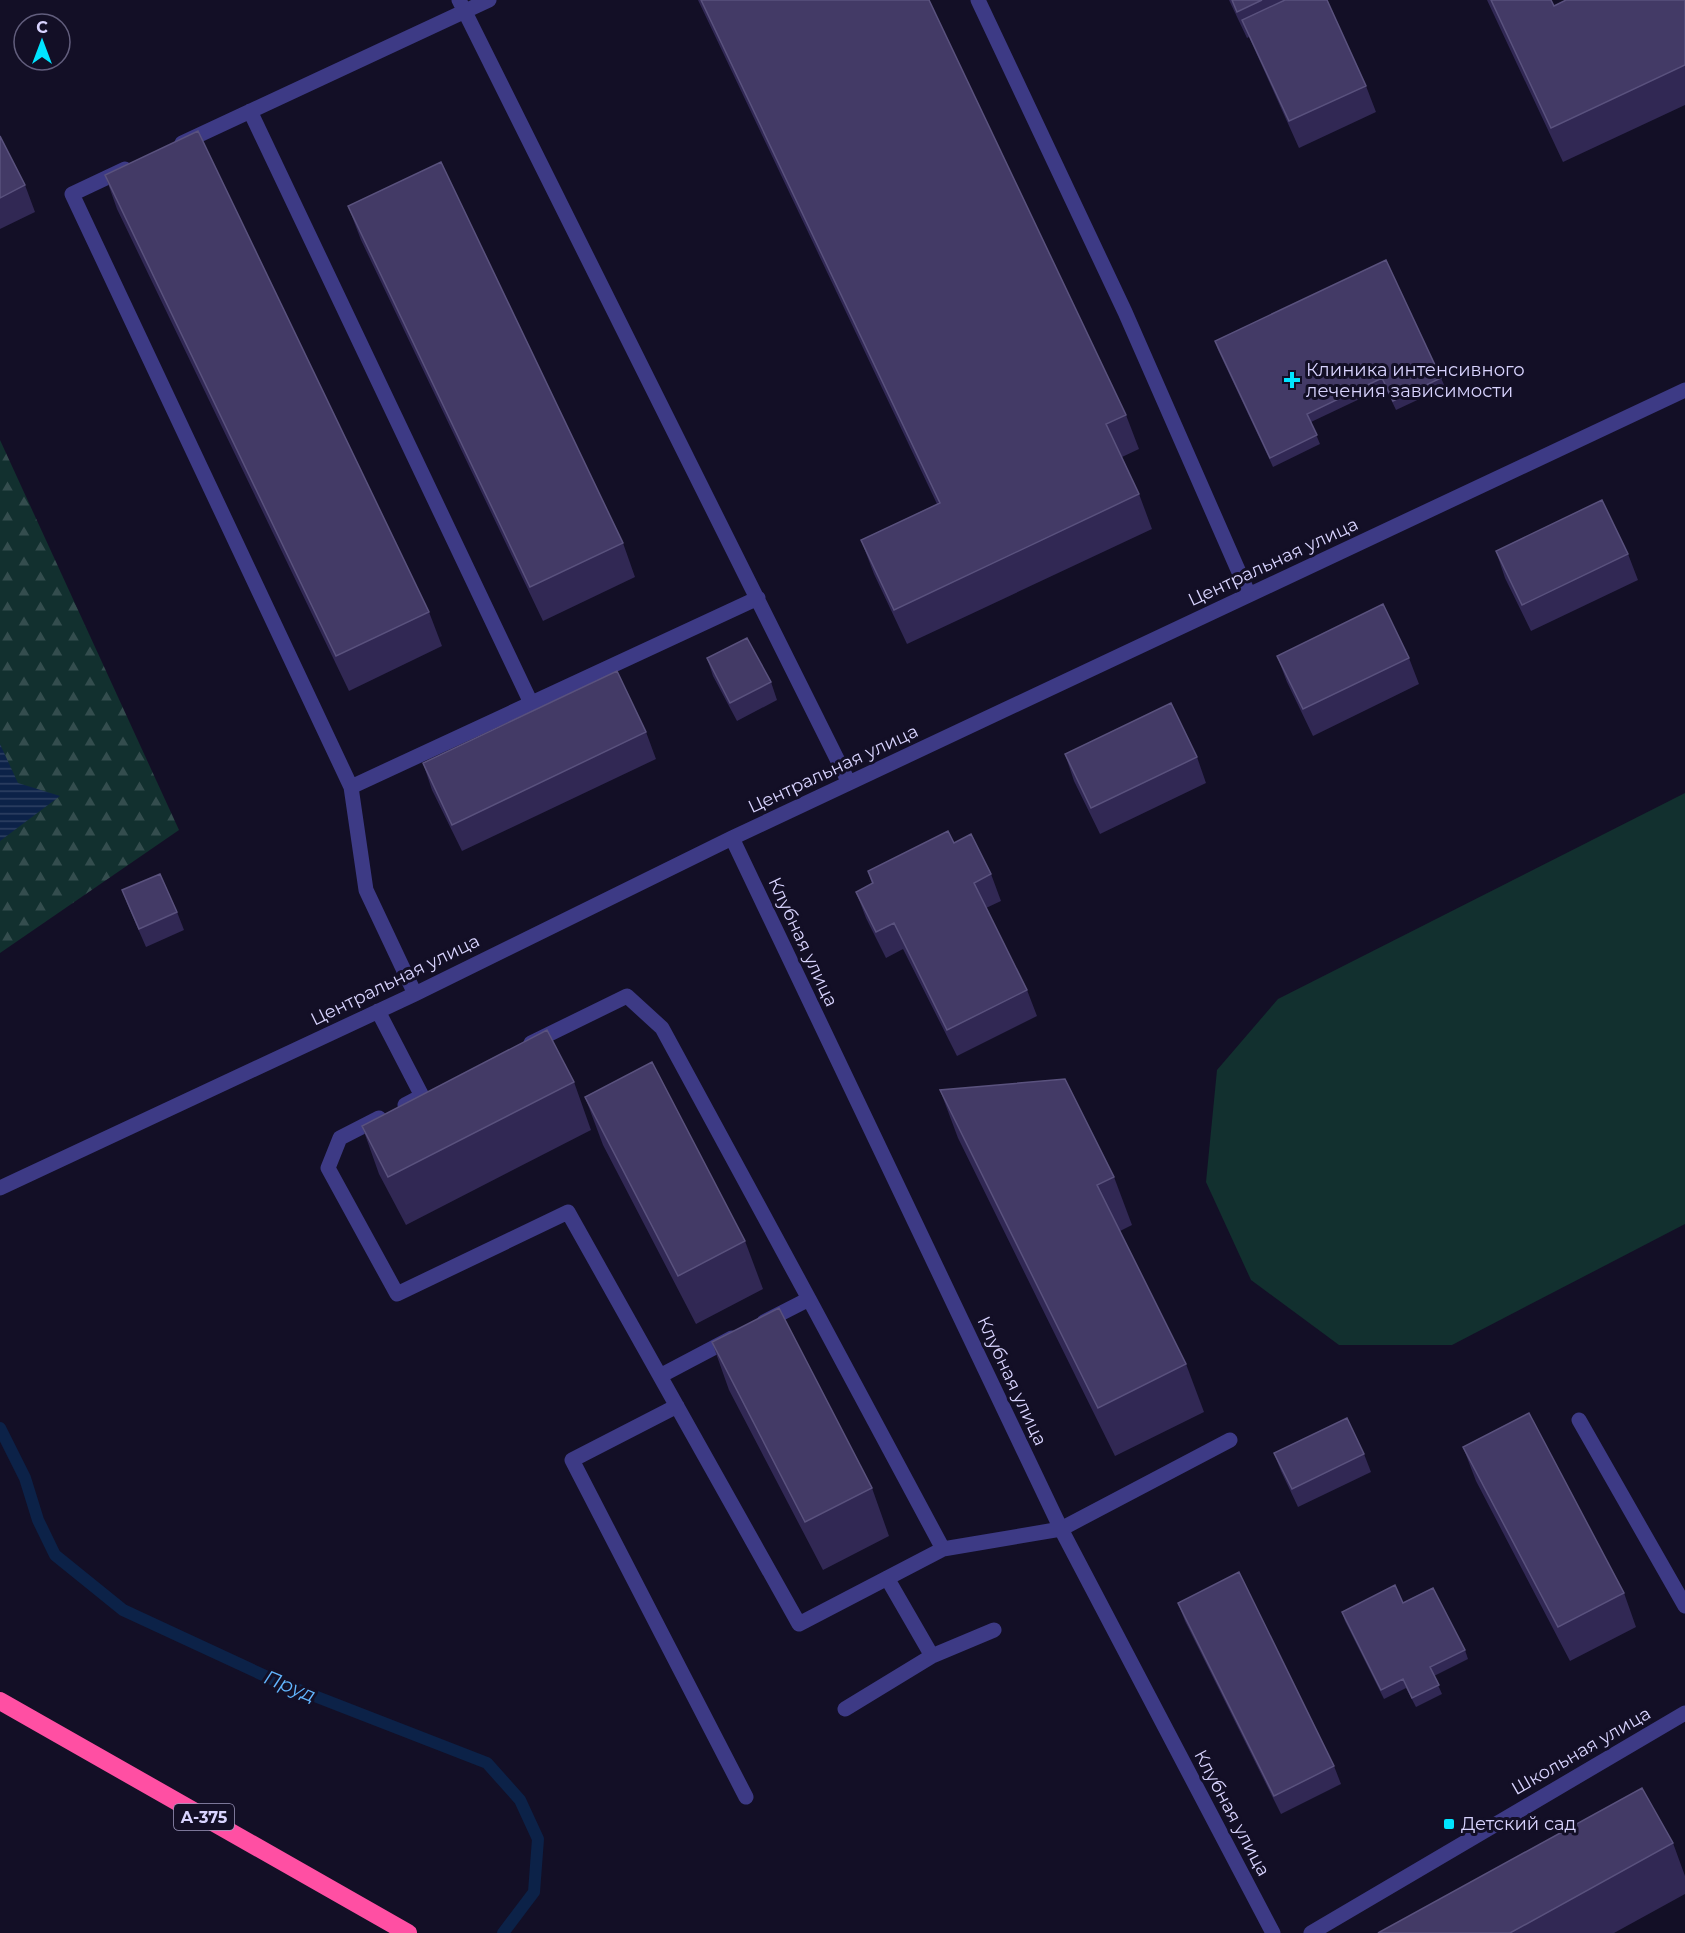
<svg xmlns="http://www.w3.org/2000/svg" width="1685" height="1933" font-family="Montserrat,sans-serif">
<defs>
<pattern id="forest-firs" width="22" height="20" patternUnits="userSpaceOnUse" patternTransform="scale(1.5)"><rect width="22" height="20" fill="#12302f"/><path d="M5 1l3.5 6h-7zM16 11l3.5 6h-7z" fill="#344d4e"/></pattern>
<pattern id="water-rules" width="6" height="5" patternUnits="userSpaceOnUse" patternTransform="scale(1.5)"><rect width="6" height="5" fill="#0c2248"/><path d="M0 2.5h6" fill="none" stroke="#2f4163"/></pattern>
</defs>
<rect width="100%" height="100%" fill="#130f26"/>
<path fill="url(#forest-firs)" d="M0,440L179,830L0,953Z"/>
<path fill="#12302f" d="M1685,793V1224L1452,1345H1339L1251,1280L1206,1182L1217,1070L1278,999Z"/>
<path fill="url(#water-rules)" d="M0,744L18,783L60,796L0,841Z"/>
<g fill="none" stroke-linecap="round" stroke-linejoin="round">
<path stroke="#0c2248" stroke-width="12" d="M0,1428L25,1478L38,1520L55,1555L123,1610L276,1681L487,1763L520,1800L538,1839L534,1892L503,1933"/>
<path stroke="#3d3a85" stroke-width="15" d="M459,0L849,783
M978,0L1125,312L1249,595
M250,111L531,703
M182,143L489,0
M125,169L72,194L351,787L366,890L415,994
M351,787L758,598
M732,838L1061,1529L1273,1933
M378,1011L422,1096L405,1105
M531,1043L627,996L662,1028L809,1299L764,1322
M379,1118L340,1138L328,1168L397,1294L568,1212L799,1624L943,1549L1061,1529L1230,1440
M0,1188L415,994L732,838L1685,390
M809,1299L943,1549
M660,1376L732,1338
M677,1406L572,1460L746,1797
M1579,1420L1685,1606
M887,1578L932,1656L994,1630
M845,1709L932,1656
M1311,1933L1685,1713"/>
<path stroke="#ff4fa3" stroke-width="18" d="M0,1701L408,1933"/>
</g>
<path fill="#312854" d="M698,0H929L1126,415L1139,449L1122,457L1139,494L1152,529L907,644L874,574L861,540L937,504Z
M1229,0H1327L1366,86L1376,112L1299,148L1249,37L1247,38Z
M1487,0H1551L1554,6L1685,0V105L1563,162Z
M0,136L25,185L35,212L0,229Z
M105,175L429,612L442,646L349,691L117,209Z
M348,206L623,543L635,577L543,621L361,240Z
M1215,341L1441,378L1445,387L1396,410L1385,387L1311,422L1320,444L1273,467L1218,350Z
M1496,551L1628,554L1638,580L1531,631L1505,578Z
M1277,656L1409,658L1419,684L1313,736L1287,682Z
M707,658L771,682L777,700L737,721L713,676Z
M646,732L656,759L462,851L432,790L423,763Z
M1065,754L1197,757L1206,783L1100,834L1074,781Z
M954,843L991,874L1001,901L986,908L1027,990L1037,1016L957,1056L903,949L886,958L866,918L856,892L872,884L868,871Z
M122,890L177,912L184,930L146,947L129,908Z
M574,1082L591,1130L406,1225L379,1174L362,1126Z
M940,1090L1114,1177L1132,1225L1120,1231L1186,1364L1204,1412L1115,1456L958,1138Z
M585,1097L745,1241L763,1289L696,1324L603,1145Z
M712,1342L872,1488L889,1536L823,1570L729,1390Z
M1463,1447L1624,1593L1636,1627L1570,1661L1476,1481Z
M1274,1453L1364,1454L1371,1472L1298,1507L1281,1471Z
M1178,1603L1334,1766L1341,1784L1281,1814L1185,1621Z
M1403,1603L1465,1650L1468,1659L1434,1676L1442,1694L1416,1707L1406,1688L1384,1699L1345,1621L1342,1612Z
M1673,1843L1685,1876V1894L1614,1933H1378Z"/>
<path fill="#433a66" stroke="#5a527e" stroke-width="1.5" d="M701,0H929L1126,415L1106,424L1139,494L894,610L861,540L940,503Z
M1232,0H1262L1237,12Z
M1285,0H1327L1366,86L1289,121L1242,20Z
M1491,0H1551L1554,6L1566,0H1685V65L1551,128Z
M198,131L429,612L336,656L105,175Z
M0,136L25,185L0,198Z
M441,162L623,543L530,587L348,206Z
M1386,260L1441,378L1393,401L1382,378L1307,414L1317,435L1270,458L1215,341Z
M1602,500L1628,554L1522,605L1496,551Z
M1383,604L1409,658L1303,709L1277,656Z
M747,638L771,682L730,703L707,658Z
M617,671L646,732L452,825L423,763Z
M1171,703L1197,757L1091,808L1065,754Z
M948,831L954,843L971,834L991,874L974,883L1027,990L947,1030L894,923L876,932L856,892L873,883L868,871Z
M160,874L177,912L139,929L122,890Z
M547,1030L574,1082L388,1177L362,1126Z
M652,1062L745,1241L678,1276L585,1097Z
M1065,1079L1114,1177L1097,1185L1186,1364L1098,1408L940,1090Z
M779,1308L872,1488L805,1522L712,1342Z
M1529,1413L1624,1593L1558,1627L1463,1447Z
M1347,1418L1364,1454L1292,1489L1274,1453Z
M1239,1572L1334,1766L1274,1796L1178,1603Z
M1395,1585L1403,1603L1433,1588L1465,1650L1430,1667L1439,1685L1412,1698L1403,1679L1381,1690L1342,1612Z
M1642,1788L1673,1843L1510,1933H1378Z"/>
<g fill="#00e5ff" stroke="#130f26" stroke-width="2">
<path d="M1289 371h6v6h6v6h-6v6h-6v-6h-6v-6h6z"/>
<rect x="1443" y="1818" width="12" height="12" rx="3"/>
</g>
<g text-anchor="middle" stroke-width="6" stroke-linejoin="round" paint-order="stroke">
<rect fill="#130f26" stroke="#9e99be" stroke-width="1.5" x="174" y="1804" width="60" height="26" rx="4.5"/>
<g font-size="16" font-weight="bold" fill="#d9d4ff">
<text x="204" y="1823">А-375</text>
</g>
<g font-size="18" fill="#d9d4ff" stroke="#130f26" text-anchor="start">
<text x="1306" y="376">Клиника интенсивного<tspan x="1306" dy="21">лечения зависимости</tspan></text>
<text x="1461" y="1830">Детский сад</text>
</g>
<g font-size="18" fill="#d9d4ff" stroke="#130f26">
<text transform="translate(1273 562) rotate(-25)" y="6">Центральная улица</text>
<text transform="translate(833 769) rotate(-25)" y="6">Центральная улица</text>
<text transform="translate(803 942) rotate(65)" y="6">Клубная улица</text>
<text transform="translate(395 980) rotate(-26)" y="6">Центральная улица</text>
<text transform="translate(1012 1381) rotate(65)" y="6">Клубная улица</text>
<text transform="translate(1581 1751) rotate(-30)" y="6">Школьная улица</text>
<text transform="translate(1232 1813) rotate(62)" y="6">Клубная улица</text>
</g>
<g font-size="20" font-style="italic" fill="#62b6ff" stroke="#130f26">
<text transform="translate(290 1686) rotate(22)" y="7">Пруд</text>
</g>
</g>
<g transform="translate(42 42)"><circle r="28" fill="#130f26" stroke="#625e7d" stroke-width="1.5"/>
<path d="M0-4.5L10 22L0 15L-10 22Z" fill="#00e5ff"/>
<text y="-9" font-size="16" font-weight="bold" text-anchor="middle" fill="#d9d4ff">С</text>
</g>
</svg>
